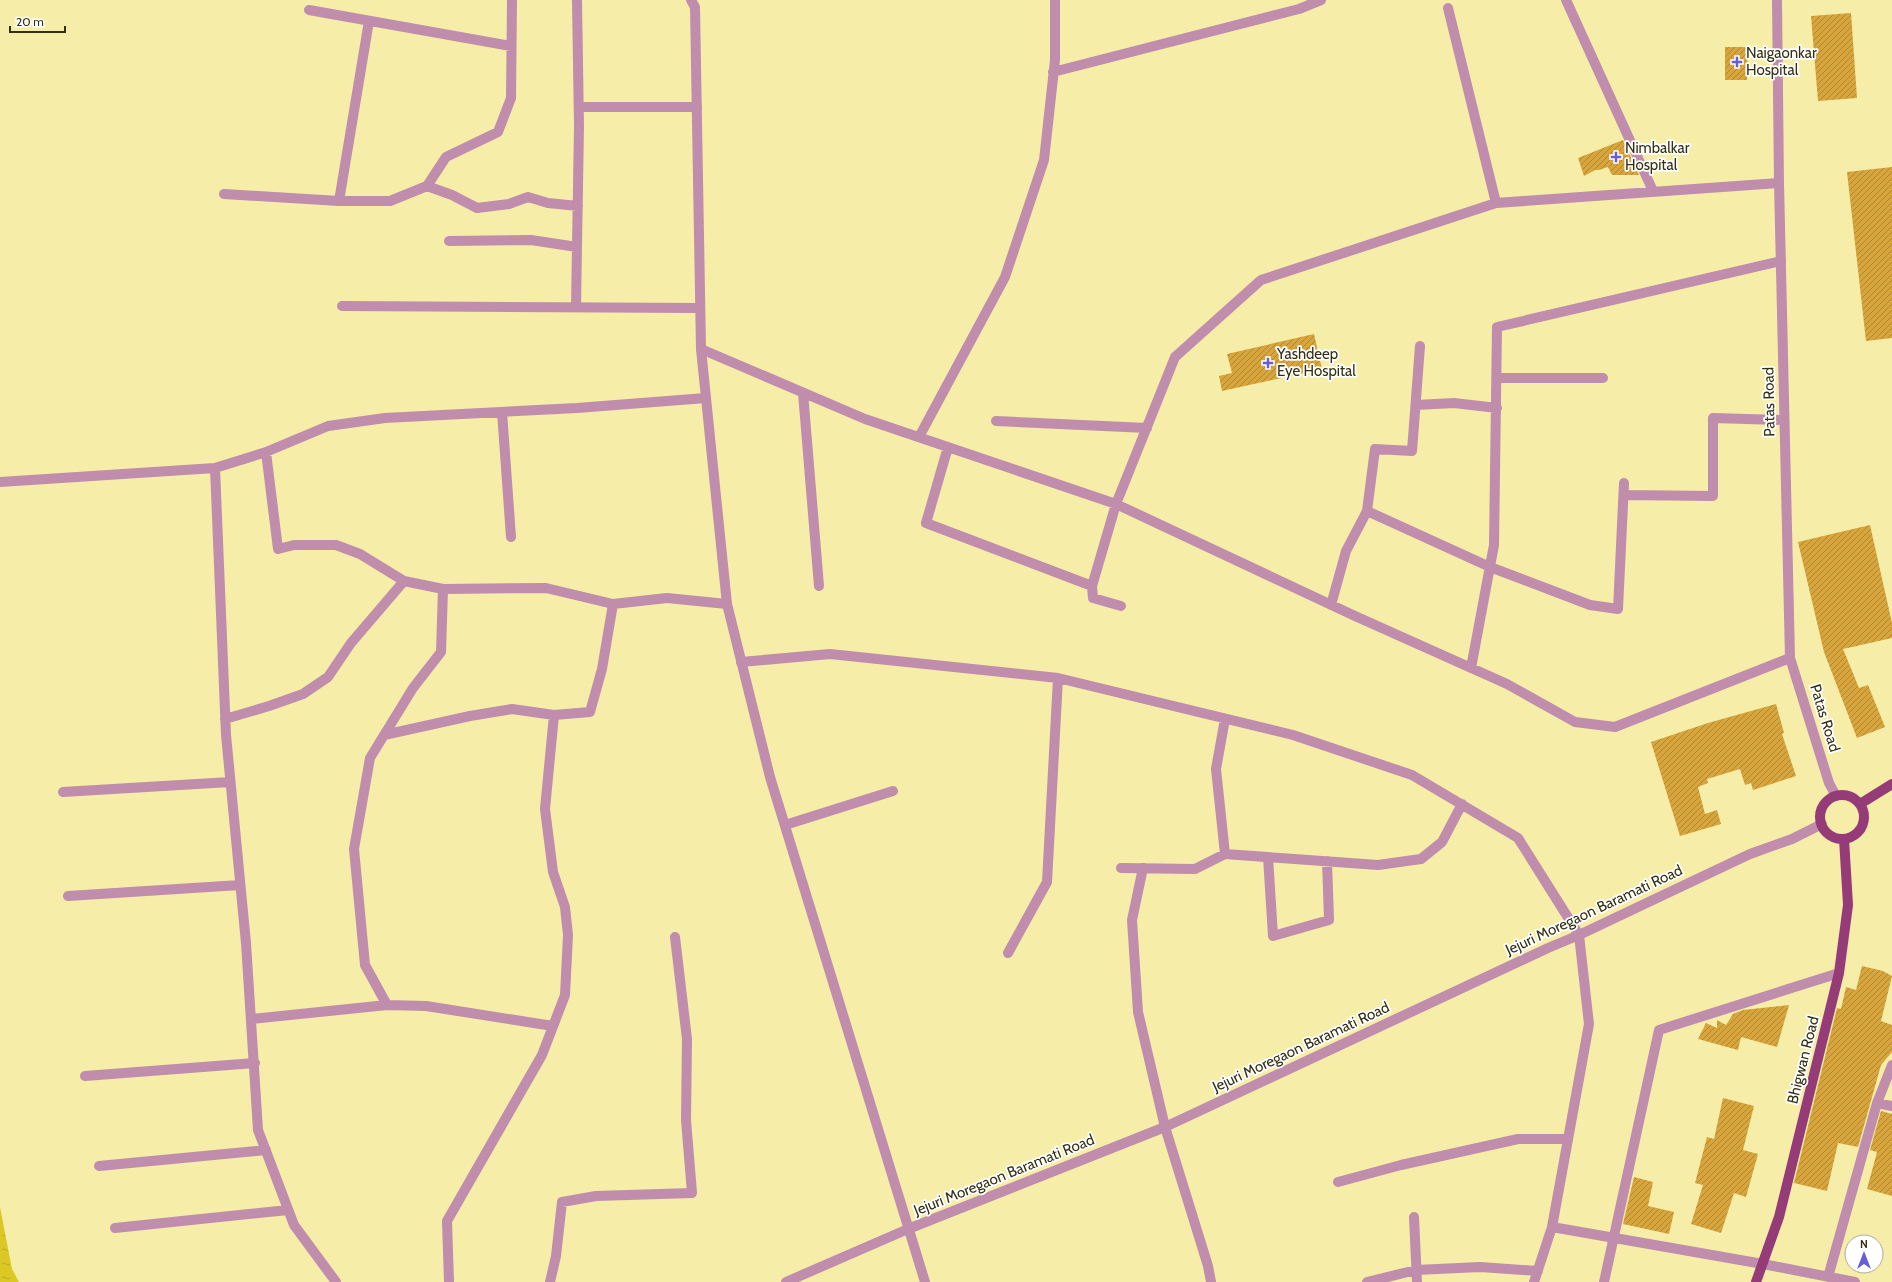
<svg xmlns="http://www.w3.org/2000/svg" width="1892" height="1282" font-family="Cabin,sans-serif">
<defs>
<pattern id="water-ripples" width="26" height="14" patternUnits="userSpaceOnUse"><rect width="26" height="14" fill="#dbc824"/><path d="M2 4q2-2 4 0t4 0M15 11q2-2 4 0t4 0" fill="none" stroke="#bcac20"/></pattern>
<pattern id="building-hatch" width="6" height="6" patternUnits="userSpaceOnUse"><rect width="6" height="6" fill="#d8a53d"/><path d="M-1 1l2-2M0 6l6-6M5 7l2-2" fill="none" stroke="#b08732"/></pattern>
</defs>
<rect width="100%" height="100%" fill="#f5eda8"/>
<path fill="url(#water-ripples)" d="M0,1207L12,1269L19,1282H0Z"/>
<path fill="url(#building-hatch)" d="M1851,13L1857,98L1818,101L1811,16Z
M1725,47H1748L1747,80H1725Z
M1623,140L1639,175H1612L1608,167L1599,170H1595L1584,176L1578,158Z
M1892,167V338L1866,341L1847,172Z
M1314,334L1322,369L1222,391L1219,376L1232,373L1227,354Z
M1870,525L1892,623V638L1843,649L1859,688L1868,685L1885,727L1857,738L1824,652L1798,542Z
M1776,704L1784,733L1782,734L1796,776L1753,790L1751,783L1745,785L1740,769L1707,779L1708,783L1698,787L1705,814L1717,810L1721,824L1680,836L1651,742L1708,723Z
M1862,966L1883,971L1892,976L1881,1021L1892,1025V1052L1881,1065L1858,1147L1838,1143L1827,1191L1794,1183L1837,1008L1841,1009L1846,987L1856,990Z
M1789,1005L1777,1047L1741,1037L1738,1050L1698,1039L1706,1023L1717,1028V1020L1726,1025L1733,1014L1743,1010Z
M1723,1098L1754,1106L1743,1150L1758,1154L1746,1197L1734,1193L1721,1233L1691,1224L1703,1185L1695,1183L1707,1137L1714,1139Z
M1881,1111L1892,1114V1196L1867,1189L1877,1152L1870,1150Z
M1634,1177L1653,1182L1648,1206L1674,1212L1669,1234L1623,1224Z"/>
<g fill="none" stroke-linecap="round" stroke-linejoin="round">
<path stroke="#c08dac" stroke-width="10" d="M1566,0L1653,191
M1448,8L1496,203
M309,10L511,46
M1053,72L1299,9L1321,0
M579,107H697
M427,186L452,195L477,208L509,204L528,197L548,203L578,206
M224,194L339,201H390L427,186L446,157L498,132L511,98L512,0
M339,201L369,21
M449,241L531,240L577,247
M342,306L700,308
M576,307L579,126L577,0
M701,349L865,419L1116,504L1355,616L1507,684L1575,722L1615,727L1790,658
M1497,378H1603
M803,393L819,586
M1416,405L1454,403L1497,408
M502,412L511,537
M996,421L1147,428
M919,437L1005,277L1044,160L1055,60V0
M948,447L926,523L1092,586
M266,452L278,549L294,545H336L360,554L404,581L443,589L546,588L613,604
M215,468L226,735L246,943L258,1130L294,1225L336,1282
M0,482L215,468L266,452L328,426L385,418L577,408L706,398
M1624,495L1713,496V418L1784,420
M1367,511L1490,567L1590,605L1618,609L1624,483
M443,589L441,652L413,688L370,758L354,849L365,965L387,1005L426,1006L553,1026
M1331,605L1346,551L1367,511L1375,449L1412,451L1420,346
M1121,606L1093,598L1092,586L1116,504L1175,357L1261,280L1496,203L1779,183
M741,662L830,654L1058,678L1293,735L1412,775L1518,838L1579,935L1589,1024L1552,1227L1534,1282
M1471,668L1494,545L1497,327L1781,261
M225,719L269,706L303,694L328,677L351,643L404,581
M384,735L470,716L512,709L554,715
M63,792L230,782
M785,825L893,791
M1225,854L1216,769L1225,719
M1268,857L1273,936L1329,920L1327,861
M1121,868L1195,869L1225,854L1378,865L1421,859L1442,842L1462,804
M1143,868L1132,920L1138,1012L1165,1127L1208,1266L1211,1282
M68,896L240,885
M1008,953L1047,882L1058,678
M252,1019L387,1005
M85,1076L255,1063
M1877,1103L1892,1106
M99,1166L266,1150
M1338,1182L1401,1165L1518,1139H1568
M1414,1217L1417,1282
M1552,1227L1763,1264L1855,1282
M115,1228L288,1210
M1828,1277L1877,1103L1892,1065
M449,1282L447,1221L542,1055L565,995L568,935L565,907L553,872L545,809L554,715L590,712L602,669L613,604L667,598L727,604
M550,1282L556,1256L562,1202L596,1196L692,1193L686,1120L687,1039L675,937
M1367,1282L1416,1270L1480,1267L1538,1271
M1604,1282L1659,1030L1839,973"/>
<path stroke="#c08dac" stroke-width="10" d="M691,0L695,7L701,349L727,604L770,777L925,1282
M1777,0L1779,183L1790,658L1829,783L1836,796
M786,1282L908,1229L1165,1127L1548,948L1579,935L1750,854L1792,839L1822,824"/>
<path stroke="#953b78" stroke-width="10" d="M1820 817a22 22 0 1 1 44 0a22 22 0 1 1-44 0Z
M1860,804L1892,784
M1756,1282L1779,1217L1839,973L1848,905L1844,839"/>
</g>
<g fill="#675ed7" stroke="#fff" stroke-width="1.5">
<path d="M1735 56h4v4h4v4h-4v4h-4v-4h-4v-4h4z"/>
<path d="M1614 151h4v4h4v4h-4v4h-4v-4h-4v-4h4z"/>
<path d="M1266 357h4v4h4v4h-4v4h-4v-4h-4v-4h4z"/>
</g>
<g text-anchor="middle" stroke-width="3.5" stroke-linejoin="round" paint-order="stroke">
<g font-size="15" fill="#333014" stroke="#fff" text-anchor="start">
<text x="1746" y="58">Naigaonkar<tspan x="1746" dy="17">Hospital</tspan></text>
<text x="1625" y="153">Nimbalkar<tspan x="1625" dy="17">Hospital</tspan></text>
<text x="1277" y="359">Yashdeep<tspan x="1277" dy="17">Eye Hospital</tspan></text>
</g>
<g font-size="15" fill="#333014" stroke="#fff">
<text transform="translate(1769 402) rotate(-91)" y="5">Patas Road</text>
<text transform="translate(1825 718) rotate(73)" y="5">Patas Road</text>
<text transform="translate(1594 910) rotate(-25)" y="5">Jejuri Moregaon Baramati Road</text>
<text transform="translate(1301 1047) rotate(-25)" y="5">Jejuri Moregaon Baramati Road</text>
<text transform="translate(1803 1060) rotate(-76)" y="5">Bhigwan Road</text>
<text transform="translate(1004 1175) rotate(-22)" y="5">Jejuri Moregaon Baramati Road</text>
</g>
</g>
<g transform="translate(1864 1254)"><circle r="19" fill="#ffffff" stroke="#adaca1"/>
<path d="M0-3L7 15L0 10L-7 15Z" fill="#675ed7"/>
<text y="-6" font-size="11" font-weight="bold" text-anchor="middle" fill="#333014">N</text>
</g>
<path d="M10 26v6h55v-6" fill="none" stroke="#333014" stroke-width="2"/>
<text x="16" y="26" font-size="12" fill="#333014" stroke="#ffffff" stroke-width="3" paint-order="stroke">20 m</text>
</svg>
